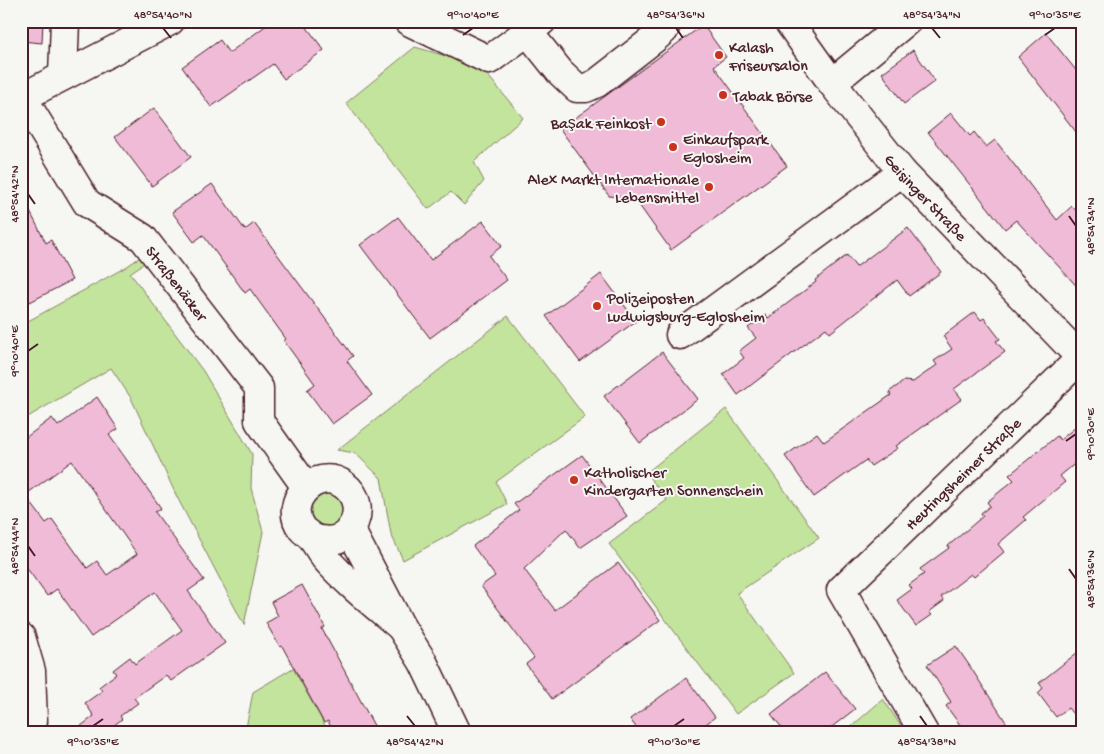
<svg xmlns="http://www.w3.org/2000/svg" width="1104" height="754" font-family="'Gochi Hand',sans-serif">
<rect width="100%" height="100%" fill="#f6f6f2"/>
<filter id="ink" filterUnits="userSpaceOnUse"><feTurbulence type="fractalNoise" baseFrequency=".02" numOctaves="2"/><feDisplacementMap in="SourceGraphic" scale="10" xChannelSelector="R" yChannelSelector="G"/><feConvolveMatrix kernelMatrix="1 2 1 2 8 2 1 2 1" color-interpolation-filters="sRGB"/></filter>
<g filter="url(#ink)">
<path fill="#c3e49d" stroke="#868264" d="M415,47L480,66L523,118L474,162L484,181L464,205L451,192L428,209L346,103Z
M152,249L156,255L130,273L203,371L252,454L251,488L263,532L244,625L177,497L131,398L111,368L21,421V325L126,267Z
M508,316L585,417L496,482L507,504L403,560L391,534L381,478L355,453L337,450Z
M726,409L819,538L737,593L794,673L736,714L609,544L667,500L646,473Z
M308,485L357,503L322,541L300,494Z
M293,668L329,733H245L253,692Z
M883,699L901,726L894,733H844Z"/>
<path fill="#f0bbd7" stroke="#4a1f2b" fill-rule="evenodd" d="M21,21H43L42,43L21,41Z
M272,21H302L324,50L284,79L273,64L211,107L182,67L220,40L229,53Z
M703,25L726,57L714,66L787,166L671,250L634,198L609,196L560,129Z
M1046,33L1083,79V141L1018,57Z
M913,50L935,81L904,104L882,73Z
M154,108L191,157L152,186L115,137Z
M951,113L970,136L974,132L986,147L995,140L1057,220L1072,206L1083,219V293L1016,220L1005,229L928,132Z
M212,184L245,230L254,223L353,356L347,361L372,395L332,424L307,390L315,384L284,341L286,339L250,289L245,293L203,235L194,242L172,212Z
M21,194L46,243L51,240L72,280L30,302L21,286Z
M398,217L431,260L483,221L502,246L489,256L507,280L430,338L360,245Z
M908,228L941,272L909,296L897,280L830,333L826,328L738,395L723,374L744,358L739,351L756,338L748,328L766,315L768,318L816,282L815,280L847,255L856,267Z
M601,274L636,321L580,362L546,316Z
M975,312L981,320L984,318L1000,339L996,341L1005,352L954,389L962,399L896,446L898,448L871,466L866,460L814,497L785,456L817,433L824,442L891,395L889,392L904,381L913,382L937,365L934,361L952,349L943,336Z
M662,352L698,399L640,443L604,396Z
M97,397L118,429L109,435L161,508L155,512L204,580L188,591L225,643L171,681L166,675L134,698L138,703L120,716L122,719L104,733H72L94,716L85,703L102,691L99,687L116,674L113,670L130,657L135,664L182,630L155,592L91,637L57,589L47,596L21,560V441L52,418L58,426ZM72,461L137,554L107,575L97,561L87,568L52,519L46,523L25,495Z
M1083,421V457L1060,476L1065,482L1023,517L1026,520L998,544L1004,552L974,577L971,574L941,597L944,601L929,612L932,615L916,626L897,600L912,589L909,585L924,574L920,569L949,548L948,546L983,516L981,513L990,506L987,502L1014,480L1009,475L1057,436L1060,440Z
M582,455L627,516L580,548L566,529L524,569L555,610L618,563L660,620L552,699L526,664L534,658L481,586L495,576L473,546L519,510L514,504Z
M302,585L325,627L322,629L378,733H334L328,721L324,723L282,646L280,647L266,623L278,616L271,602Z
M956,646L969,665L1013,733H966L946,706L951,702L927,665Z
M1083,648V726L1068,708L1056,717L1038,693L1043,688L1039,683Z
M825,672L855,709L824,733H786L771,714Z
M686,678L715,717L694,733H640L630,719Z"/>
<g fill="none" stroke-linecap="round" stroke-linejoin="round">
<defs>
<g id="minor">
<path d="M408,21L489,60L542,21"/>
<path id="s1" d="M788,21L832,83L902,172L1081,358"/>
<path d="M528,32L560,72L577,88H586L597,83L655,38L664,30L667,21"/>
<path d="M63,76L65,21"/>
<path d="M832,83L907,21"/>
<path id="s2" d="M21,95L87,203L143,238L259,388V421L306,487"/>
<path d="M23,97L170,21"/>
<path d="M680,335L902,172"/>
<path d="M350,529L401,627L423,662L457,733"/>
<path d="M310,536C314,538 318,540 321,540C353,547 370,504 344,485C317,465 281,502 302,529C304,532 308,533 310,536C316,543 320,551 325,558C348,584 375,605 401,627"/>
<path d="M21,637L31,671L33,721L24,733"/>
<path id="s3" d="M924,733L841,590L1083,356"/>
</g>
</defs>
<use href="#minor" stroke="#4a1f2b" stroke-width="31"/>
<use href="#minor" stroke="#f6f6f2" stroke-width="28"/>
</g>
</g>
<path fill="none" stroke="#4a1f2b" stroke-width="2" d="M163,28L171,38M676,28L683,38M932,28L940,38M463,35L473,28M1045,35L1055,28M28,194L35,204M1069,216L1076,226M28,351L38,344M1066,441L1076,434M28,546L35,556M1069,569L1076,579M407,716L415,726M920,716L927,726M93,726L103,719M674,726L684,719"/>
<g fill="#c8321e" stroke="#f6f6f2" stroke-width="2">
<circle cx="719" cy="55" r="5"/>
<circle cx="723" cy="95" r="5"/>
<circle cx="661" cy="122" r="5"/>
<circle cx="673" cy="147" r="5"/>
<circle cx="709" cy="187" r="5"/>
<circle cx="597" cy="306" r="5"/>
<circle cx="574" cy="480" r="5"/>
</g>
<g text-anchor="middle" stroke-width="4" stroke-linejoin="round" paint-order="stroke">
<g font-size="16" fill="#4a1f2b" stroke="#f6f6f2" text-anchor="start">
<text x="729" y="52">Kalash<tspan x="729" dy="18">Friseursalon</tspan></text>
<text x="733" y="101">Tabak Börse</text>
<text x="651" y="128" text-anchor="end">Başak Feinkost</text>
<text x="683" y="144">Einkaufspark<tspan x="683" dy="18">Eglosheim</tspan></text>
<text x="699" y="184" text-anchor="end">Alex Markt Internationale<tspan x="699" dy="18">Lebensmittel</tspan></text>
<text x="607" y="303">Polizeiposten<tspan x="607" dy="18">Ludwigsburg-Eglosheim</tspan></text>
<text x="584" y="477">Katholischer<tspan x="584" dy="18">Kindergarten Sonnenschein</tspan></text>
</g>
<g font-size="16" fill="#4a1f2b" stroke="#f6f6f2">
<text dy="6" stroke="none"><textPath href="#s1" startOffset="224">Geisinger Straße</textPath></text>
<text dy="6" stroke="none"><textPath href="#s2" startOffset="249">Straßenäcker</textPath></text>
<text dy="6" stroke="none"><textPath href="#s3" startOffset="334">Heutingsheimer Straße</textPath></text>
</g>
</g>
<rect width="1104" height="754" fill="none" stroke="#f6f6f2" stroke-width="55"/>
<rect x="28" y="28" width="1048" height="698" fill="none" stroke="#4a1f2b" stroke-width="2"/>
<g font-size="12" text-anchor="middle" fill="#4a1f2b">
<text x="163" y="18">48°54'40"N</text>
<text x="473" y="18">9°10'40"E</text>
<text x="676" y="18">48°54'36"N</text>
<text x="932" y="18">48°54'34"N</text>
<text x="1055" y="18">9°10'35"E</text>
<text transform="translate(14 194) rotate(-90)" y="4">48°54'42"N</text>
<text transform="translate(1090 226) rotate(-90)" y="4">48°54'34"N</text>
<text transform="translate(14 351) rotate(-90)" y="4">9°10'40"E</text>
<text transform="translate(1090 434) rotate(-90)" y="4">9°10'30"E</text>
<text transform="translate(14 546) rotate(-90)" y="4">48°54'44"N</text>
<text transform="translate(1090 579) rotate(-90)" y="4">48°54'36"N</text>
<text x="93" y="745">9°10'35"E</text>
<text x="415" y="745">48°54'42"N</text>
<text x="674" y="745">9°10'30"E</text>
<text x="927" y="745">48°54'38"N</text>
</g>
</svg>
